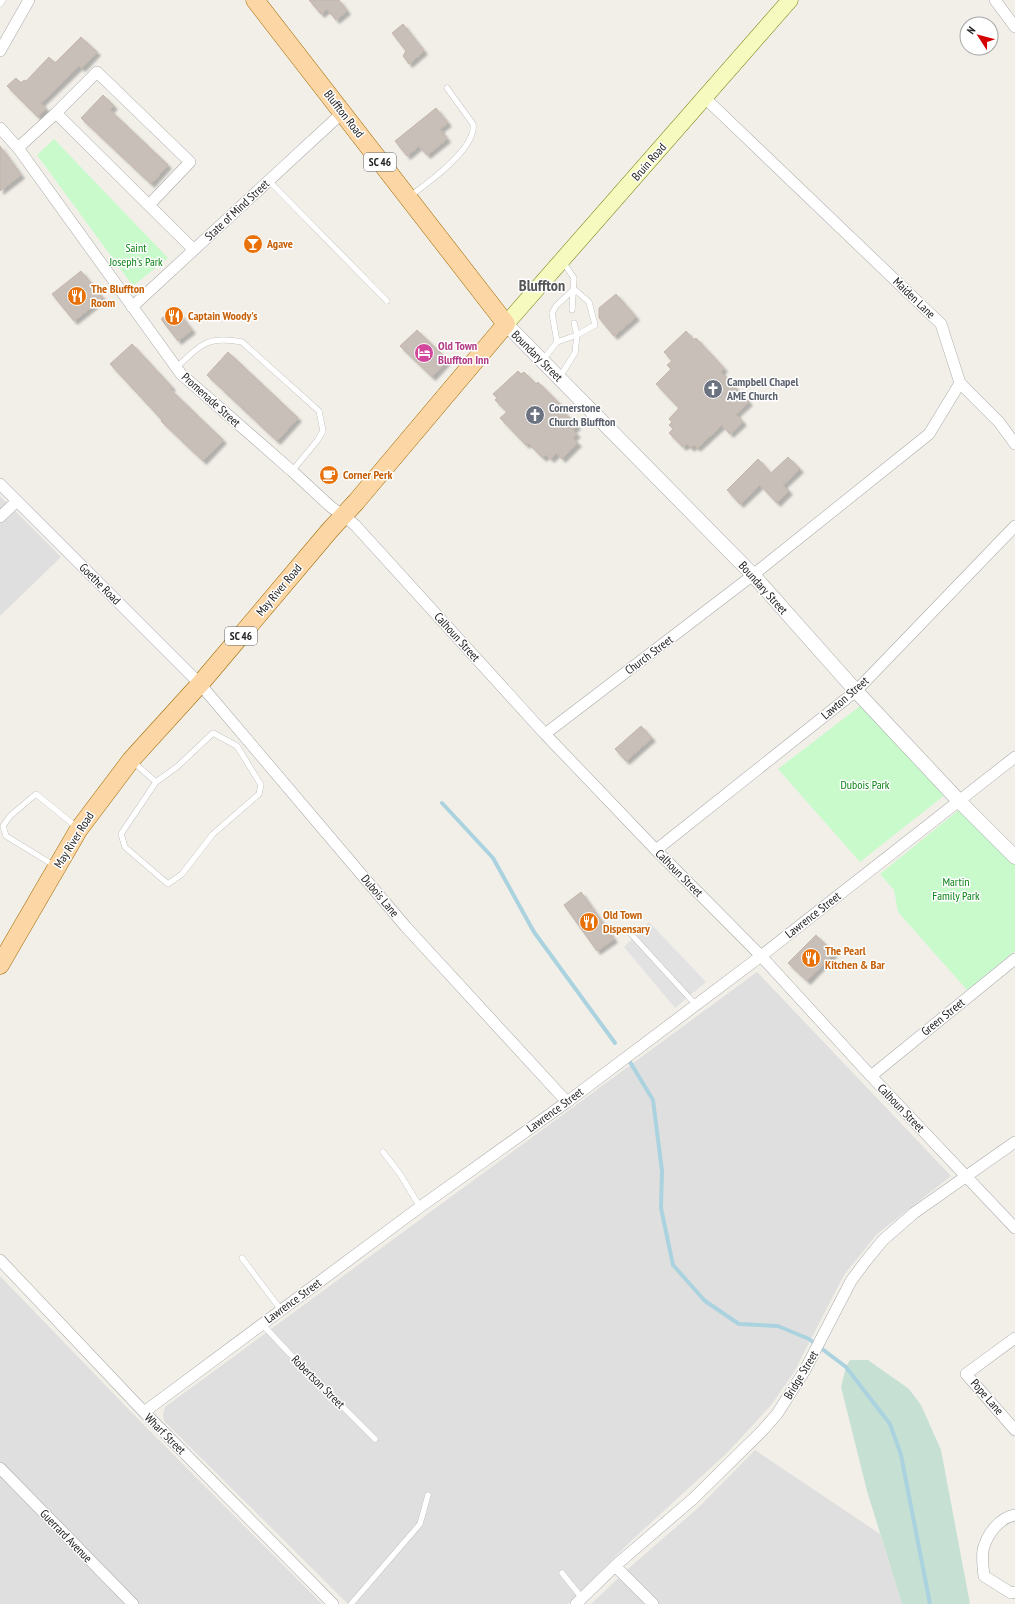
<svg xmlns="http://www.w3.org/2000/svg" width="1015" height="1604" font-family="'PT Sans Narrow',sans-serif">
<defs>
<filter id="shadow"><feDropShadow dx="3.5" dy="3.5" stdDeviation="1" flood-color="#0004"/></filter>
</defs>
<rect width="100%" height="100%" fill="#f2efe9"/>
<path fill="#e0dfdf" d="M0,496L61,557L0,616Z
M757,972L951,1176L877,1234L844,1275L793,1374L771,1405L728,1452L631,1541L568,1604H348L164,1421L163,1414L165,1407Z
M0,1276L137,1418L322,1604H0Z
M755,1450L880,1534L902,1604H591L628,1569L699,1507Z"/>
<path fill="#c6e0d4" d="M850,1360H868L909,1389L921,1405L941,1450L970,1604H902L867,1491L841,1387L846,1367Z"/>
<path fill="#c8facc" d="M54,139L168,258L133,286L37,155Z
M864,703L946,794L860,862L778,769Z
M960,809L1015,864V951L967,990L898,912L894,890L880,874Z"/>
<path fill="#e2e2e2" d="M649,922L706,982L675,1008L624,947Z"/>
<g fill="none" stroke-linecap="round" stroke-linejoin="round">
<path stroke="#aad3df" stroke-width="4" d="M442,803L493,858L534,932L615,1043
M630,1062L653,1100L662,1171L661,1208L673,1265L705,1301L739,1324L778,1326L809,1339L846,1367L890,1424L901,1455L930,1604"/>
</g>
<path fill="#c7bfb8" stroke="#c4b6ab" filter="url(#shadow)" d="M309,0H339L347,11L336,20L327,9L321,14Z
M403,24L424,51L409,64L403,56L406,51L392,33Z
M81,37L97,52L82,68L79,66L41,103L46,109L38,117L7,86L16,78L21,83L24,80L26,81L49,57L55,63Z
M103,95L114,106L110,110L168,165L151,184L81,118Z
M436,108L448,123L440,129L447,139L427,155L419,146L407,156L395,141Z
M0,146L21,175L0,191Z
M81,271L103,298L74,321L52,294Z
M616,294L636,317L614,336L599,318V308Z
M175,308L192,330L178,341L161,319Z
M417,330L448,360L432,377L400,346Z
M686,331L694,340L696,338L724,368L721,372L749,402L736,414L743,422L730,434L722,425L697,448L694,445L691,448L687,444L683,447L669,433L673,429L669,425L672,422L669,419L679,408L656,384L671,369L667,365L672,361L664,352Z
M132,344L172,387L170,389L223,440L203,461L161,421L162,420L110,364Z
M228,352L298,418L277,441L207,375Z
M518,371L521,374L524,372L536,384L538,382L564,408L562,410L577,426L572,430L577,434L572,438L578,443L562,459L557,453L551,459L546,455L543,458L528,443L526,445L500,418L507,412L495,400L497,398L493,394Z
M788,457L800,469L783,485L789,491L777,503L760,485L740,504L727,490L758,459L771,473Z
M641,726L652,738L626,761L615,749Z
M581,892L614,939L597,951L564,905Z
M816,935L834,953L807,981L788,963Z"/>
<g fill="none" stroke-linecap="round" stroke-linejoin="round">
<defs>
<path id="service" d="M0,4L3,0
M269,181L387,301
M410,196C428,183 477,148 473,124L447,88
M563,262L574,278L572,310
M557,342L552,313L556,306L574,289L589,302L595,325L577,335L575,353L559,378
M542,361L557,342L577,335L574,323
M176,368C200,345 208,335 242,342L319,411L323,431L317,441L292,471
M213,733L237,746L261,785L259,794L213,834L182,874L168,884L125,847L121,834L156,782L178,766Z
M132,761L156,782
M55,866L6,836L3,826L10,816L36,794L78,828
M631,934L696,1005
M383,1152L400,1174L420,1207
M242,1258L281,1310
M262,1324L290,1354L375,1439
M562,1573L582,1598
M351,1604L420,1524L428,1495"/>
<path id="minor" d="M995,0L1015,27
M0,51L29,0
M56,113L97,72L190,162L149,205
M0,128L18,148L181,374L292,471L331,507L344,516L355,525L545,734L656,850L761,956L871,1076L1015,1228
M18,148L56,113L194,250
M132,307L342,113
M960,383L999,422L1015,444
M0,484L200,684L406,927L567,1102
M0,517L17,501
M545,734L753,575L929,434L960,383L941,324L705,98
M656,850L856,691L1015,526
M871,1076L1015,959
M0,1260L144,1412L333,1604
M1015,1338L966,1374L1015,1430
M144,1412L420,1207L567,1102L761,956L1015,757
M0,1468L133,1604
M1015,1515C999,1518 987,1534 983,1550C982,1558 983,1568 984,1576L1011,1593L1015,1592
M615,1566L653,1604
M576,1604L615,1566L694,1498L762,1431L777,1414L805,1370L851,1281L865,1262L883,1240L914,1213L1015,1142"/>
<path id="tertiary" d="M506,324L753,575L856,691L959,801L1015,857"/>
<path id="secondary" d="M506,324L790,0"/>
<path id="primary" d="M0,965L79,829L131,760L200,684L330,530L356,502L506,324L255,0"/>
</defs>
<use href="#service" stroke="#a9a9a9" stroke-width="6"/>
<use href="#minor" stroke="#a9a9a9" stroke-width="12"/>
<use href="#tertiary" stroke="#a9a9a9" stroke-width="15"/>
<use href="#secondary" stroke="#707d05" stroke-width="17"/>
<use href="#primary" stroke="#a06b00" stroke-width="19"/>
<use href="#service" stroke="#fff" stroke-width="5.5"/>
<use href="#minor" stroke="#fff" stroke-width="11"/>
<use href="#tertiary" stroke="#fff" stroke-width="14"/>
<use href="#secondary" stroke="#f7fabf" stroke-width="16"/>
<use href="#primary" stroke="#fcd6a4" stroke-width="18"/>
</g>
<defs>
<symbol id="bar-disc" viewBox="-11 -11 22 22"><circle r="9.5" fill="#e8710a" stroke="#fff"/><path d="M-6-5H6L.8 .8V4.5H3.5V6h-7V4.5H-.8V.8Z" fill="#fff"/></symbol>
<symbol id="restaurant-disc" viewBox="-11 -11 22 22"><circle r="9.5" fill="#e8710a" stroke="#fff"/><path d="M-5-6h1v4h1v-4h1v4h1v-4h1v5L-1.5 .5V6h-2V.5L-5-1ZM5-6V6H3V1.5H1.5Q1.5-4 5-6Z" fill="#fff"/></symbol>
<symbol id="hotel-disc" viewBox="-11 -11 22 22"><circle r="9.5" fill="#d1479c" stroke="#fff"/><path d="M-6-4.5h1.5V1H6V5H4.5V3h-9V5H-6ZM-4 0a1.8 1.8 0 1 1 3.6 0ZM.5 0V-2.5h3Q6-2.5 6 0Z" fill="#fff"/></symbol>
<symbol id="church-disc" viewBox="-11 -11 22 22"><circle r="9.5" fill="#6b7280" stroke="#fff"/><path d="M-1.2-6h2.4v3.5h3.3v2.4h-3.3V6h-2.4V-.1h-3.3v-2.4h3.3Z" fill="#fff"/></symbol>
<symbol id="cafe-disc" viewBox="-11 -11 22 22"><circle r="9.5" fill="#e8710a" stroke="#fff"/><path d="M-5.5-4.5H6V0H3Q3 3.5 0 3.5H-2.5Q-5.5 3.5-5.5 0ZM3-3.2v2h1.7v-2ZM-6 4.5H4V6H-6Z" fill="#fff"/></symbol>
</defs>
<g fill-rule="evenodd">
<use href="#bar-disc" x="242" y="233" width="22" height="22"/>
<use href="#restaurant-disc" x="66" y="285" width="22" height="22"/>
<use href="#restaurant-disc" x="163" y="305" width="22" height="22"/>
<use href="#hotel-disc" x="413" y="342" width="22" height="22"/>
<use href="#church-disc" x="702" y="378" width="22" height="22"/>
<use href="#church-disc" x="524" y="404" width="22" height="22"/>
<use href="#cafe-disc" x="318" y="464" width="22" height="22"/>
<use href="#restaurant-disc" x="578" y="911" width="22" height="22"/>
<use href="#restaurant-disc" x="800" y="947" width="22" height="22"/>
</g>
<g text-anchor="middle" stroke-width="3" stroke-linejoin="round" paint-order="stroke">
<g fill="#fff" stroke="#646464" stroke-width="1">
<rect x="364" y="153" width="32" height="18" rx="3"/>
<rect x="225" y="627" width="32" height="18" rx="3"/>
</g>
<g font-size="11" font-weight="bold" fill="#222">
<text x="380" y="166">SC 46</text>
<text x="241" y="640">SC 46</text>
</g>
<g font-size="12" fill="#222" stroke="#fff">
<text transform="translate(344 114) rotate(52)" y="4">Bluffton Road</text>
<text transform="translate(649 162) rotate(-49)" y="4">Bruin Road</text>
<text transform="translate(237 210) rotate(-43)" y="4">State of Mind Street</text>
<text transform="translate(914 298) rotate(44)" y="4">Maiden Lane</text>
<text transform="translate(537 356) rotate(45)" y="4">Boundary Street</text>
<text transform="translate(211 400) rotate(42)" y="4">Promenade Street</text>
<text transform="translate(100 584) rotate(45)" y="4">Goethe Road</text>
<text transform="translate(763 588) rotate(48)" y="4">Boundary Street</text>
<text transform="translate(279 590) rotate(-50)" y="4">May River Road</text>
<text transform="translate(457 637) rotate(48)" y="4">Calhoun Street</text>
<text transform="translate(649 655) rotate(-37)" y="4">Church Street</text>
<text transform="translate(845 698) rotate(-41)" y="4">Lawton Street</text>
<text transform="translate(74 840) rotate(-58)" y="4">May River Road</text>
<text transform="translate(679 873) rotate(45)" y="4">Calhoun Street</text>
<text transform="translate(380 896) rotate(50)" y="4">Dubois Lane</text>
<text transform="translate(813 915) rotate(-38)" y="4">Lawrence Street</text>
<text transform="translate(943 1017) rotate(-39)" y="4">Green Street</text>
<text transform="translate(901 1108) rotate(46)" y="4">Calhoun Street</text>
<text transform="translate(555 1110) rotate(-36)" y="4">Lawrence Street</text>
<text transform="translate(293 1301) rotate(-36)" y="4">Lawrence Street</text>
<text transform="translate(801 1375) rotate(-59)" y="4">Bridge Street</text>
<text transform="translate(318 1382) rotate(45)" y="4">Robertson Street</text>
<text transform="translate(987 1397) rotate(49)" y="4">Pope Lane</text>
<text transform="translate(165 1434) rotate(45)" y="4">Wharf Street</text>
<text transform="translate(66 1536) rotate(46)" y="4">Guerrard Avenue</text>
</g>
<g font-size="12" font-weight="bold" fill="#c56008" stroke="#fff" text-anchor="start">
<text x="267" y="248">Agave</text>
<text x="91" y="293">The Bluffton<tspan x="91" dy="14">Room</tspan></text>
<text x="188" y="320">Captain Woody's</text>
<text x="343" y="479">Corner Perk</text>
<text x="603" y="919">Old Town<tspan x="603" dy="14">Dispensary</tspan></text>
<text x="825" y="955">The Pearl<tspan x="825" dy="14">Kitchen &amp; Bar</tspan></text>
</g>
<g font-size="12" fill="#0c8416" stroke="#fff">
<text x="136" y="252">Saint<tspan x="136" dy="14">Joseph's Park</tspan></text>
<text x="865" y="789">Dubois Park</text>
<text x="956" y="886">Martin<tspan x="956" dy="14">Family Park</tspan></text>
</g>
<g font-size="12" font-weight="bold" fill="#b23c85" stroke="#fff" text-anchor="start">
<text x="438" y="350">Old Town<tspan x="438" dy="14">Bluffton Inn</tspan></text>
</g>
<g font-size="12" font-weight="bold" fill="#5b616d" stroke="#fff" text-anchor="start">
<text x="727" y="386">Campbell Chapel<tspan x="727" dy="14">AME Church</tspan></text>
<text x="549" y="412">Cornerstone<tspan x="549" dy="14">Church Bluffton</tspan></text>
</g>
<g font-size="16" font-weight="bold" fill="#555" stroke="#fff">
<text x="542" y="291">Bluffton</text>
</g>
</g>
<g transform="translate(979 36) rotate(306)"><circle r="19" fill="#ffffff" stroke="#a7a7a7"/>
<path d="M0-3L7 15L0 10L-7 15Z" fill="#d40000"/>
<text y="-6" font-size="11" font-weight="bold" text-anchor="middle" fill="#222222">N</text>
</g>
</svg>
